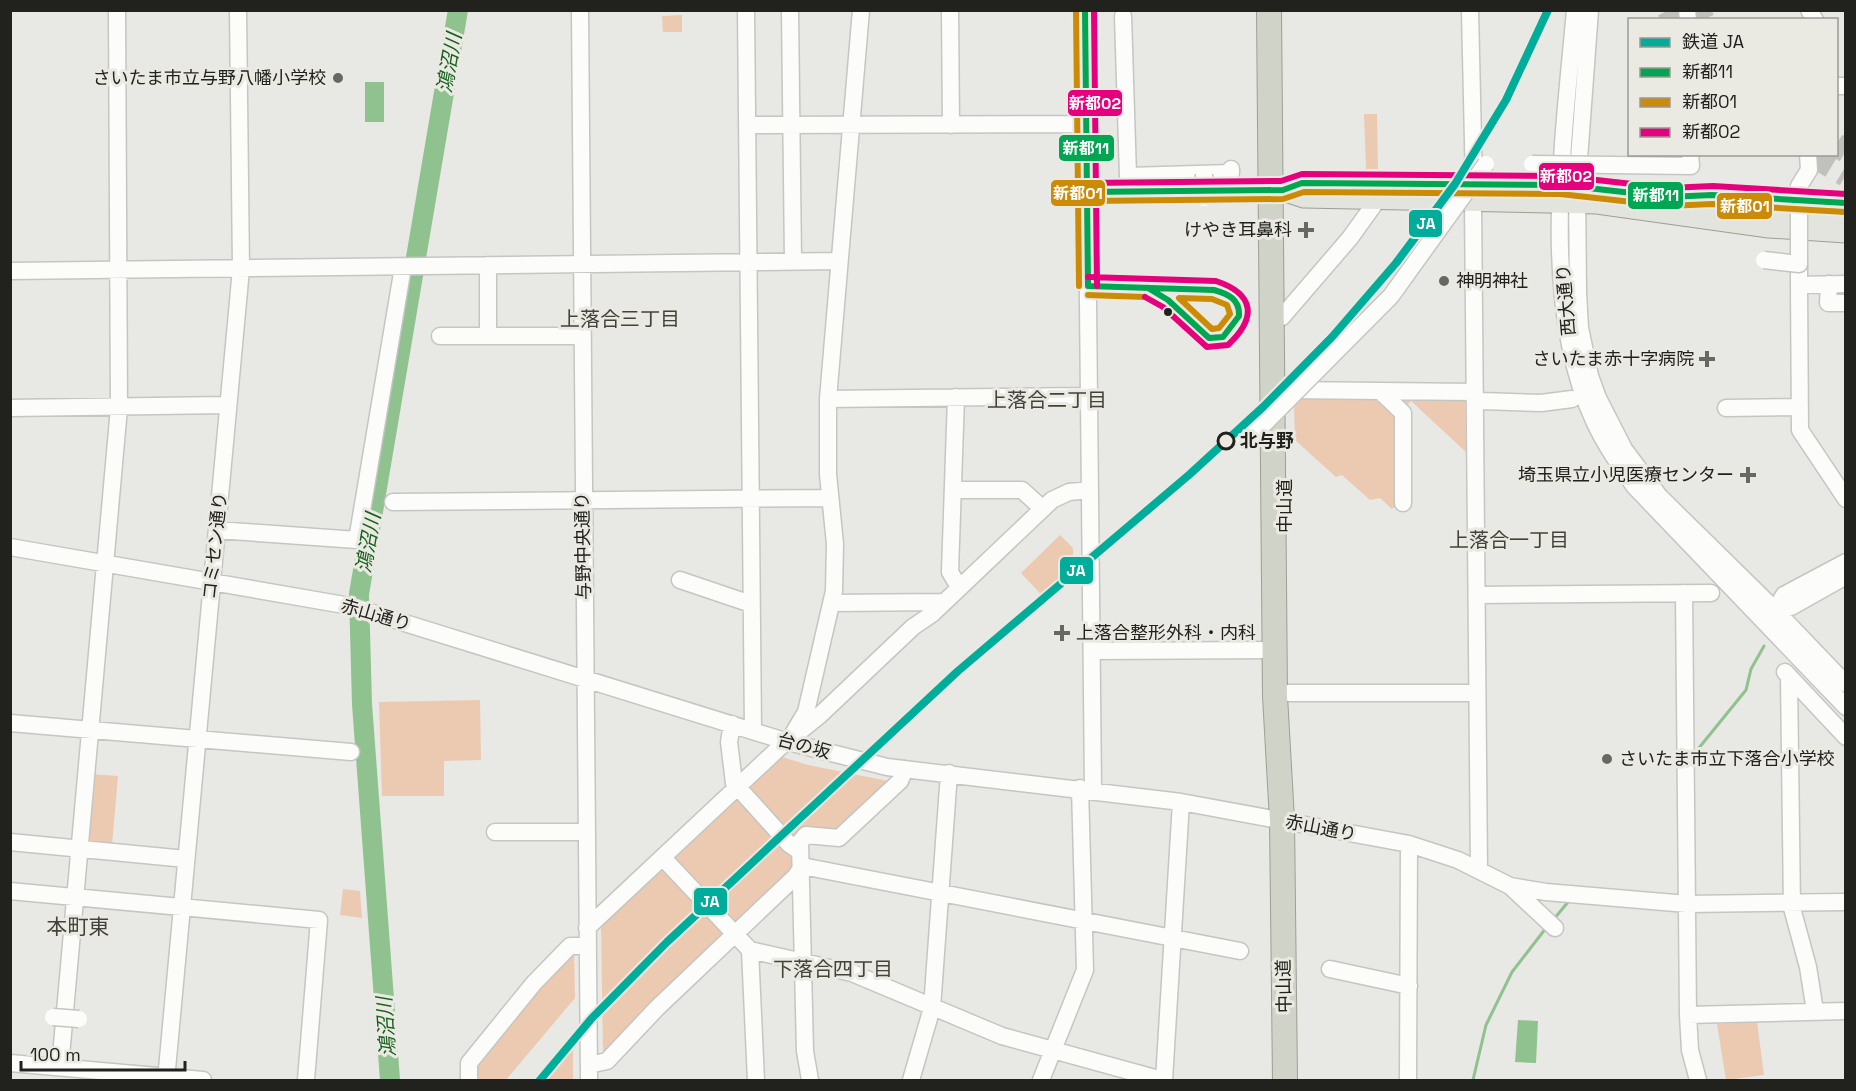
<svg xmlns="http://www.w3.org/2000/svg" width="1856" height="1091" font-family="'Space Grotesk','Noto Sans JP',sans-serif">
<rect width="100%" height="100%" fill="#e8e8e4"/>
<path fill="#ebcab1" d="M682,15V32H663L662,16Z
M1364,114H1377L1378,169H1366Z
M1393,397L1465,399L1466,452L1411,401L1405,408Z
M1300,399L1376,400L1398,420L1400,502L1392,509L1380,498L1370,500L1342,475L1336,477L1295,440L1294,404Z
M1060,535L1073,548V580L1048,602L1021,573Z
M480,700L481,760L444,761V796H382L379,702Z
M779,756L808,765L893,782L840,831H803L796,868L606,1054L603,1053L601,923Z
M90,774L118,776L112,845L86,846Z
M343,889L360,891L362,918L340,915Z
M574,949L575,998L506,1080H472V1065Z
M1757,1022L1764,1075L1726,1080L1717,1024Z
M573,1048V1080H548Z"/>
<path fill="#8fc28f" d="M365,82H384V122H365Z
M1518,1020L1538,1021L1536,1063L1515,1062Z"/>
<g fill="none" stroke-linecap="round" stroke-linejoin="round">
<path stroke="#8fc28f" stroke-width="3" d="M1694,754L1746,690L1751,669L1764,646
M1554,919L1568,902
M1473,1080L1486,1025L1512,972L1546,928"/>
<path stroke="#8fc28f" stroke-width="20" d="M390,1080L362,704L359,594L458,10"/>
<path stroke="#c0c0bc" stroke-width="24" stroke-dasharray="24 12" stroke-linecap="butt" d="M1669,10L1674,20
M1698,10L1703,20
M1836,145L1846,151
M1811,154L1846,175"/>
<defs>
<path id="minor" d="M580,10L589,1080
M746,10L753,731
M790,10L793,261
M950,10L951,125
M1085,10L1093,790
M1470,10L1474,186
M1575,10C1564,137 1539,302 1594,421C1605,445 1620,466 1635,487L1846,707
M1590,10L1577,186L1578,293L1580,328L1590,376L1598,398L1624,449L1659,496L1775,610L1846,684
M1687,10L1688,20
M1809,10L1815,20
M1123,16L1128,176L1231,173V169
M1836,86H1846
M747,125L1086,124
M1086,192L1271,190
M1473,202L1479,870
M1799,264V285L1846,284
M10,271L837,261
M1829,284L1828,303H1846
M1799,285L1800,430L1846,499
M1088,286L1148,288
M1282,317L1350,238L1378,199
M488,335V265
M440,336H582
M1286,390L1475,392
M1380,391L1403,413V503
M956,397L950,572L959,587
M828,399L1089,396
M1482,401L1541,403L1572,399
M10,408L227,405
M1726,408L1800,407
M953,490H1022L1043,509
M393,502L830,498
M217,530L357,540L403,267
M10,547L350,606L788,742L887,767L1181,802L1409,844L1458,860L1510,886L1546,892L1687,904L1846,902
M680,580L751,604
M1684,593L1688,1015L1690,1050L1698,1080
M1477,595L1711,593
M832,603L943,602
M1775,610L1791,607L1846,576
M1767,615L1775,610L1784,595L1846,562
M1092,651L1274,650
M1785,672L1846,737
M1789,677L1792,908L1808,967L1815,1011
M1287,693H1477
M10,723L351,752
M732,724L729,742L734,783L789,844L798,850
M788,742L806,712L834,591L835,544L828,474V399L861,10
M495,832H587
M10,842L186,859
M663,858L750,950L852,973L1002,1036L1162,1080
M802,866L1240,951
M1510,886L1555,928
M10,891L319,920L306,1080
M587,928L779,748L820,715L913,627L932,614L1052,500L1069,492L1090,490
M750,950L756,1080
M1330,969L1409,986
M1688,1015L1846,1011
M10,1063L203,1080
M589,1065L607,1061L657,1008L796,876L802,866
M60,1067L119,408L117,10
M166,1080L241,269L238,10
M469,1080V1063L534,983L570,946H587
M810,1080L805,1051L800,842L806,835L839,838L900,781L905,769
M911,1080L932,1008L949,773
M1041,1080L1085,970L1080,788
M1164,1080L1181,802
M1408,1080L1409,844"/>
<path id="major" d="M1302,183L1577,186L1846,218
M1271,190H1283L1304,197L1597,203L1769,227L1846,232
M1812,202L1846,203"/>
<path id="highway" d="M1269,10L1275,696L1282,820L1285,1080"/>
</defs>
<use href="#minor" stroke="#c5c5c2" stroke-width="19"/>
<use href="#major" stroke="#9d9f93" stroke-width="23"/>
<use href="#highway" stroke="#9d9f93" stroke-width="26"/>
<use href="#minor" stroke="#fcfcfb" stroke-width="16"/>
<use href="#major" stroke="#e2e4dd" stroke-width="21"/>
<use href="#highway" stroke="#d0d4c8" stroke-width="24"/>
<defs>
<path id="minor-bridge" d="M1532,164L1691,166L1690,154
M1204,198V174
M1764,260L1799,264V186L1809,170L1808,154
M1245,443L1391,296L1486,164
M53,1017L79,1019"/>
</defs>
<use href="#minor-bridge" stroke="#c5c5c2" stroke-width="19" stroke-linecap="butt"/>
<use href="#minor-bridge" stroke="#fcfcfb" stroke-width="16"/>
<defs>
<path id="bus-1" d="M1085,10L1088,286
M1086,192L1283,190L1302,183L1561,185L1668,197L1712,195L1846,203
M1088,286L1214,290C1228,294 1240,299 1239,316L1223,337L1209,338L1168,300L1148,288"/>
<path id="bus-2" d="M1076,10L1079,286
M1086,201L1283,199L1304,192L1560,194L1668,206L1712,204L1845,212
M1088,295L1145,297
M1179,298L1212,299L1227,305L1230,314L1219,328L1212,329Z"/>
<path id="bus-3" d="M1094,10L1097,286
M1086,183L1281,181L1302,174L1561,176L1668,188L1713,186L1846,194
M1088,277L1216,281C1255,294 1257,318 1228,345L1207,347L1163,307L1145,297"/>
</defs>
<use href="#bus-1" stroke="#eae9e2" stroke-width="10"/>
<use href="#bus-2" stroke="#eae9e2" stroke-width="10"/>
<use href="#bus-3" stroke="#eae9e2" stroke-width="10"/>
<use href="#bus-1" stroke="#00a651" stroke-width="6"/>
<use href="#bus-2" stroke="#cc8b06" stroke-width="6"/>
<use href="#bus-3" stroke="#e5007d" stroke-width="6"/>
<defs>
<path id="rail-1" d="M540,1080L592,1018L667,942L958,671L1190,474L1263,407L1332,337L1396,263L1455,184L1506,100L1548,10"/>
</defs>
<use href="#rail-1" stroke="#eae9e2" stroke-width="12"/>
<use href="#rail-1" stroke="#00ac9a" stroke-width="8"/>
</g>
<g fill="#676763" stroke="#eae9e2" stroke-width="2">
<circle cx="338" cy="78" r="6"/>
<path d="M1303 221h6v6h6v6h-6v6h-6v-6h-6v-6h6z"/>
<circle cx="1444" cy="281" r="6"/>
<path d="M1704 350h6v6h6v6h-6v6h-6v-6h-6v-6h6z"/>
<path d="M1745 466h6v6h6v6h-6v6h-6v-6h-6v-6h6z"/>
<path d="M1059 624h6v6h6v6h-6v6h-6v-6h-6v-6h6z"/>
<circle cx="1607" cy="759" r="6"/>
</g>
<circle fill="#21211e" stroke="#eae9e2" stroke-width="2" cx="1168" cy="312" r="5"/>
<circle fill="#eae9e2" stroke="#21211e" stroke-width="3" cx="1226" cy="441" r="8"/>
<g text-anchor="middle" stroke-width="6" stroke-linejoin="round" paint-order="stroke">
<g font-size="18" fill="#21211e" stroke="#eae9e2" text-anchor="end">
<text x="326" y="84">さいたま市立与野八幡小学校</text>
<text x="1292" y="236">けやき耳鼻科</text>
<text x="1456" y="287" text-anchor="start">神明神社</text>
<text x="1694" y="365">さいたま赤十字病院</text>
<text x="1734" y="481">埼玉県立小児医療センター</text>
<text x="1076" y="639" text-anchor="start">上落合整形外科・内科</text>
<text x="1619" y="765" text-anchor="start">さいたま市立下落合小学校</text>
</g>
<g font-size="18" fill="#21211e" stroke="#eae9e2">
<text transform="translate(1566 300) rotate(-95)" y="6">西大通り</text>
<text transform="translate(1285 506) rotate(-90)" y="6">中山道</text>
<text transform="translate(215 546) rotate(-84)" y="6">コミセン通り</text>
<text transform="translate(583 546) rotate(-91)" y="6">与野中央通り</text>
<text transform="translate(376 615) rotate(16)" y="6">赤山通り</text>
<text transform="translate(804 746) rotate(15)" y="6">台の坂</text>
<text transform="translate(1321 828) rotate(11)" y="6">赤山通り</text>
<text transform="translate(1284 986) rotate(-91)" y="6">中山道</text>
</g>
<g font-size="18" font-weight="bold" fill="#21211e" stroke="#eae9e2" text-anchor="start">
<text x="1240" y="447">北与野</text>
</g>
<g font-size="20" font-style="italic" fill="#15611d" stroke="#eae9e2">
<text transform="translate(449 63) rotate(-80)" y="7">鴻沼川</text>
<text transform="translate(368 543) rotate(-80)" y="7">鴻沼川</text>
<text transform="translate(386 1027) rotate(-94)" y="7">鴻沼川</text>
</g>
<g font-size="20" fill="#43423c" stroke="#eae9e2">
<text x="620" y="326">上落合三丁目</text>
<text x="1047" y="407">上落合二丁目</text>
<text x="1509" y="547">上落合一丁目</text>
<text x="833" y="976">下落合四丁目</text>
</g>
<g font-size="21" fill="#43423c" stroke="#eae9e2">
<text x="78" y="934">本町東</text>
</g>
</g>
<g stroke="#eae9e2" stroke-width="2">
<rect x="1067" y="89" width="56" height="28" rx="6" fill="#e5007d"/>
<rect x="1058" y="134" width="57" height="28" rx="6" fill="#00a651"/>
<rect x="1538" y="162" width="57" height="29" rx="6" fill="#e5007d"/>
<rect x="1050" y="179" width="56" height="28" rx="6" fill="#cc8b06"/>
<rect x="1627" y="181" width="57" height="29" rx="6" fill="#00a651"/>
<rect x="1716" y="192" width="57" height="28" rx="6" fill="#cc8b06"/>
<rect x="1408" y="209" width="35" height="29" rx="6" fill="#00ac9a"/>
<rect x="1059" y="556" width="35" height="29" rx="6" fill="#00ac9a"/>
<rect x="693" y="887" width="35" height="29" rx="6" fill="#00ac9a"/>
</g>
<g font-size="16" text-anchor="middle" font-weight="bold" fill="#fff">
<text x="1095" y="109">新都02</text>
<text x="1086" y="154">新都11</text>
<text x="1566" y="182">新都02</text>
<text x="1078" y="199">新都01</text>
<text x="1656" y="201">新都11</text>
<text x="1745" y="212">新都01</text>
<text x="1426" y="229">JA</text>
<text x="1076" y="576">JA</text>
<text x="710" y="907">JA</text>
</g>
<rect width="1856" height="1091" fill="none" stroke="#21211e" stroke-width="24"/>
<rect x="1628" y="18" width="210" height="138" fill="#eae9e2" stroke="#9a9994" stroke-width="1.5"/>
<rect x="1640" y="38" width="30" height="9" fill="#00ac9a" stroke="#9a9994" stroke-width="1.5"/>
<text x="1682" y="48" font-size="18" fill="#21211e">鉄道 JA</text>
<rect x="1640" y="68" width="30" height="9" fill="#00a651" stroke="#9a9994" stroke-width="1.5"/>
<text x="1682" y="78" font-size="18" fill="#21211e">新都11</text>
<rect x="1640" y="98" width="30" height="9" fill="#cc8b06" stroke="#9a9994" stroke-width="1.5"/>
<text x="1682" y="108" font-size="18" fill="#21211e">新都01</text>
<rect x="1640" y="128" width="30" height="9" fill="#e5007d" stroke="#9a9994" stroke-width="1.5"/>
<text x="1682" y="138" font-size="18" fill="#21211e">新都02</text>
<path d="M21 1061v9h164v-9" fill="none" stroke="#21211e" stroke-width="3"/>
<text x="30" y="1061" font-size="18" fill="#21211e" stroke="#eae9e2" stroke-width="4.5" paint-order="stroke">100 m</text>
</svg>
